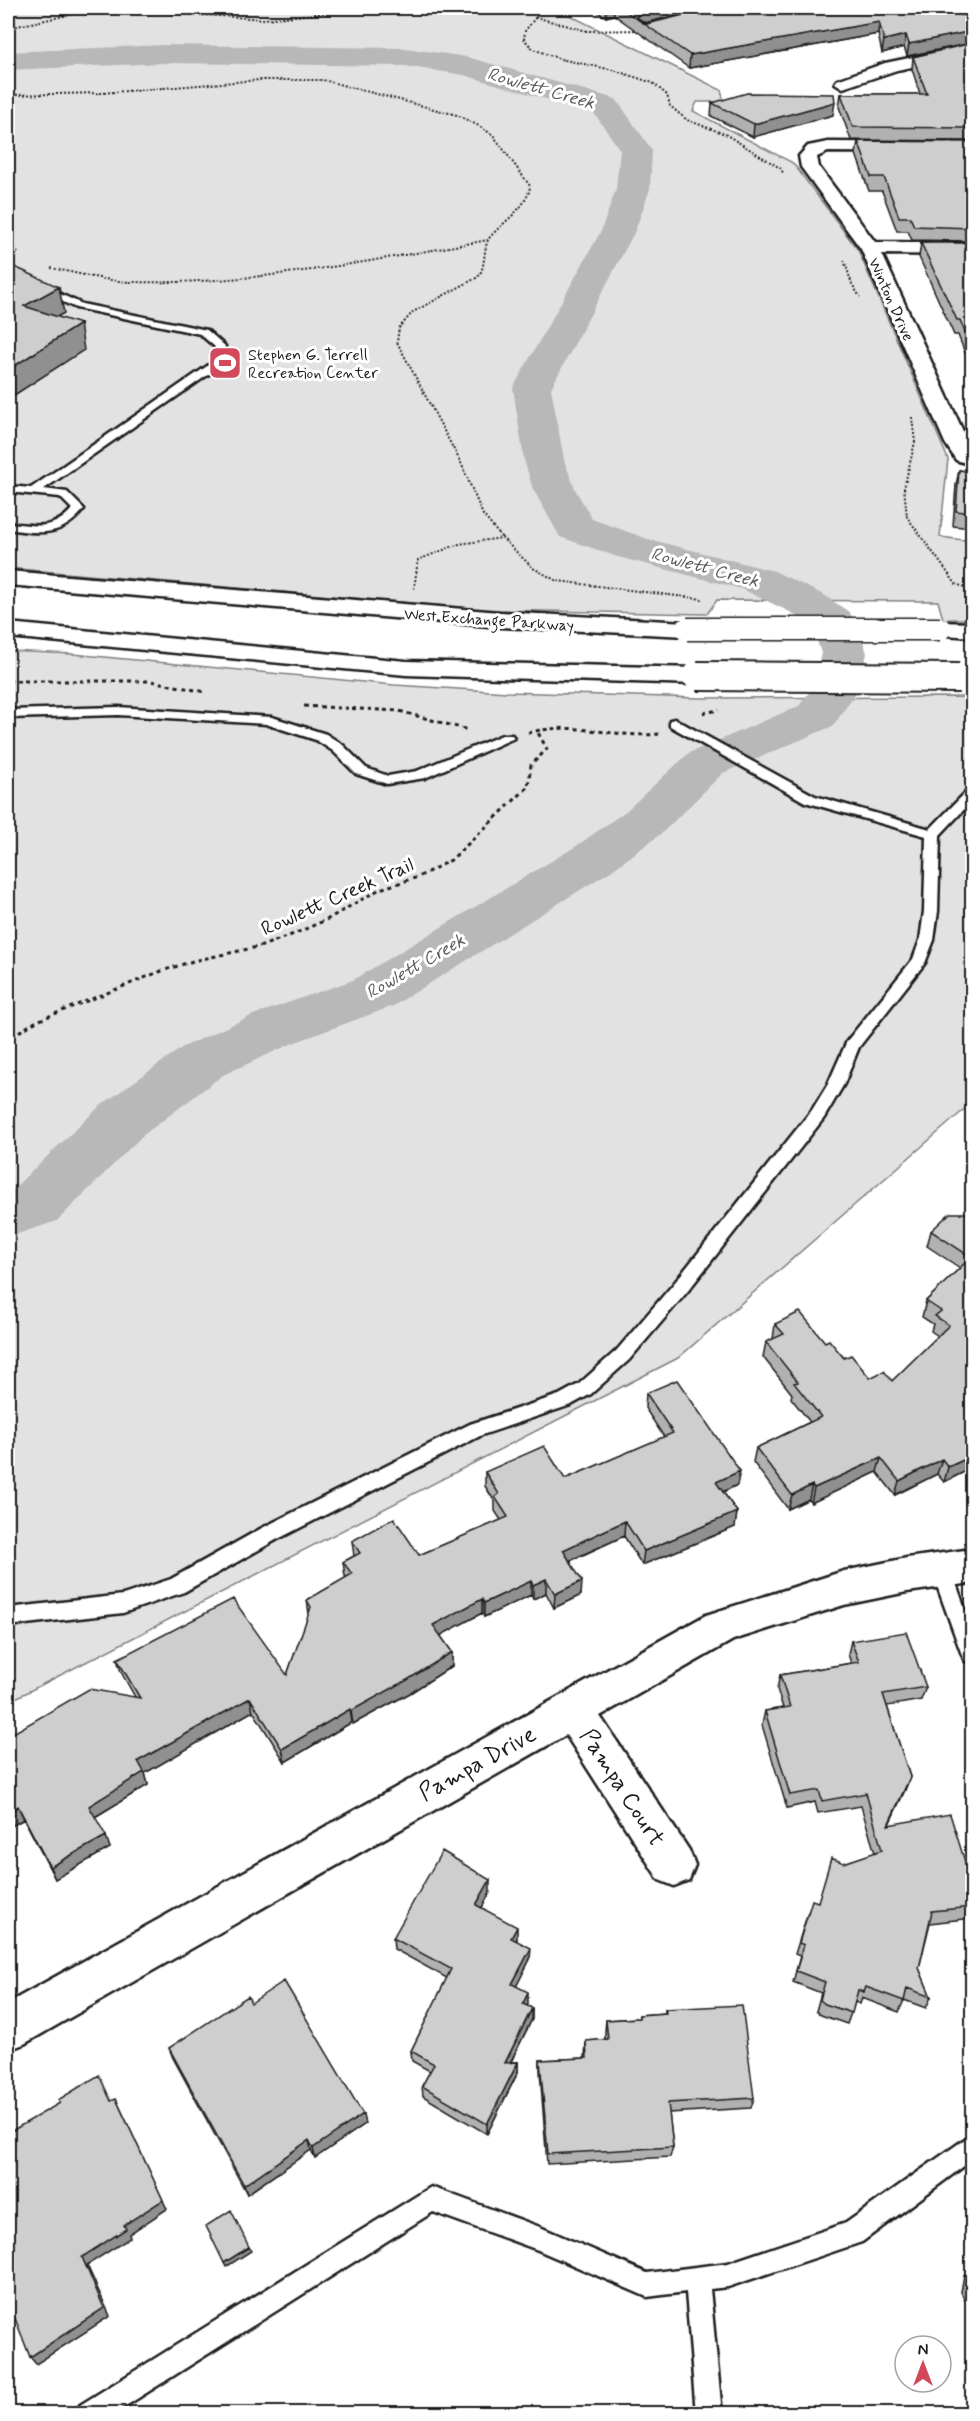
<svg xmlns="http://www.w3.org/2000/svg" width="980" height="2421" font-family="Mynerve,sans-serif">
<rect width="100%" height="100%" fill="#fff"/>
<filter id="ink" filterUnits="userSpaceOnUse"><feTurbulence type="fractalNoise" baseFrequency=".0167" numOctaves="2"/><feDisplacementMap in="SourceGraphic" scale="12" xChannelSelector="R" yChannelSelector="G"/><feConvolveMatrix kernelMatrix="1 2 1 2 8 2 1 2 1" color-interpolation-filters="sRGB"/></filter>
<g filter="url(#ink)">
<path fill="#e2e2e2" stroke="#7f7f7f" stroke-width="1.5" d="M8,8H555L721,90L724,102H697L693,111L793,163L858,250L948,459L940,537L972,541V619H943L938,601L717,600L707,614L490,610L8,568Z
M8,651L73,654L394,685L507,692L699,698L972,697V1103L678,1358L8,1702Z"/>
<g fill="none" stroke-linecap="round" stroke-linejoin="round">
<path fill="#b8b8b8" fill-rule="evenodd" d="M164,45L405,48L467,57L616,99L652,150L650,189L635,231L551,388L564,460L575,489L592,519L648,539L774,571L824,595L849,612L856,622L867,653L860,687L833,726L723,773L662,833L611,871L393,1006L293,1043L223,1075L142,1136L57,1221L8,1237V1191L13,1189L100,1106L183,1047L253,1015L353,980L575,847L626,811L689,753L799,706L813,687L821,653L813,628L792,613L742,589L618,557L560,537L533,489L524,460L513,388L601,231L616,189L620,150L594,113L464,75L405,66L164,63L8,70V52Z"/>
<defs>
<path id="lane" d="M8,270L82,304L207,330L225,346L222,365L44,489L67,492L84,509C62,537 40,534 8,529V523C35,525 52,532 72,509L60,497L8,492V486L31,488L213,362L215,347L200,334L76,308L8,276Z
M118,707L272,717L326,734L343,745L366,768L388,776L417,771L502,735H512L514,738L425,778L387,784L356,774L333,751L316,740L266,724L118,715L8,718V710Z
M675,719L815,796L930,829L967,791L972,790V801L940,835L938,911L934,940L925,963L859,1047L844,1084L824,1118L687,1292L629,1360L591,1394L571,1405L482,1435L276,1540L184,1592L123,1613L8,1626V1608L123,1595L171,1579L262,1528L470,1424L559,1395L579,1384L617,1350L675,1282L812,1110L828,1084L847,1041L913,959L920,940L924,911L926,836L805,802L670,726V720Z
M941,1561L948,1563L951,1569L972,1629V1664L965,1661L962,1655L931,1569L934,1563Z
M972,2134V2160L862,2242L728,2287L710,2289L722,2414H696L686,2292L647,2297L538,2250L433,2212L113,2414H77L80,2405L431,2187L540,2227L647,2273L728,2263L846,2223Z"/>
<path id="street" d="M972,45V55L897,70L843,88L835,83L837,80L885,63Z
M828,142L972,143V153L828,152L817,157L819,167L875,242L972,243V255L882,254L972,451V465L956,460L945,443L861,249L801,167L799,156L808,146Z
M972,1549V1583L907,1592L844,1605L733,1640L600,1716L689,1850L695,1865L689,1880L674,1886L659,1880L566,1735L24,2044L8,2050V2003L706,1615L844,1571L907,1558Z"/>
<path id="secondary" d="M8,571L500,612L687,622L696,624L699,629L696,634L687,636L500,627L8,585Z
M940,622L972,623V637L931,634L928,629L931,624Z
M8,623L406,661L697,668L706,671L710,676L706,681L697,684L406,675L8,637Z"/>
</defs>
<use href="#lane" stroke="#1c1c1c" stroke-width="5"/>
<use href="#street" stroke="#1c1c1c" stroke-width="5"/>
<use href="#secondary" stroke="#1c1c1c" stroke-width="5"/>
<path stroke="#1c1c1c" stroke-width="2" stroke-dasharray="2 2" stroke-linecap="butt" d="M543,8L525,31L524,39L533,49L560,59L613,70L653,83L667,95L670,106L687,120L725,134L780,168L784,174
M535,17L587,31L640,30
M8,28L78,13L161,12L264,19L376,8
M8,95L102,93L259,80H323L457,115L479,126L493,135L530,186C528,207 503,222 490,237C482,248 487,265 478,277L413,312L399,328L397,342L461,463L483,515L502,538
M8,239L18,253
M844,260L852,284L860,297
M51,268C77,273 105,281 132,282C251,285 371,261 488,240
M912,417L915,442L904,488L907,517L956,584L972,590
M414,589L418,560L459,544L502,538L533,568L557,581L702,599"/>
<path stroke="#1c1c1c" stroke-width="3" stroke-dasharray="4 4" stroke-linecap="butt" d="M8,681H151L205,692
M304,706L399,711L468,730
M703,713L719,710
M528,733C573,720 614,739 659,734
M8,1043L15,1034L37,1021L159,972L193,961L262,946L294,934L328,919L380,889L418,877L451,860L528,787L531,765L547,749L537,731"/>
<use href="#lane" fill="#fff" fill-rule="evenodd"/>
<use href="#street" fill="#fff" fill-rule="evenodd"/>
<use href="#secondary" fill="#fff" fill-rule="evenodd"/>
<defs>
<path id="secondary-bridge-far1" d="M687,629H940"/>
<path id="secondary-bridge" d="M697,676L959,678"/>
</defs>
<use href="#secondary-bridge-far1" stroke="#1c1c1c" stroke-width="25" stroke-linecap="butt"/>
<use href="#secondary-bridge" stroke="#1c1c1c" stroke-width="32" stroke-linecap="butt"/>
<use href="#secondary-bridge-far1" stroke="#fff" stroke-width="22"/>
<use href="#secondary-bridge" stroke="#fff" stroke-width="28"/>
</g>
<path fill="#b1b1b1" stroke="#1c1c1c" stroke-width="1.5" d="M591,8H708L645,23L647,24L972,18L946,8H972V241L912,240L908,231H897L882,191H869L856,154L858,141L972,142V141L851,140L839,107L841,94H920L912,69L913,57L972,43L907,56L904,47L882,53L878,34L689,68L614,15L606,17Z
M712,103L833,115L753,137L711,116Z
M921,243H972V371L958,335H954L919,257Z
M959,470L972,472V528L953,526L956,485Z
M972,1213V1468L944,1482L937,1474L895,1495L877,1472L811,1503L809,1499L788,1509L753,1462L756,1448L810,1422L791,1398L792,1394L763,1357L766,1342L773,1339L775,1324L825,1342L870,1378L892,1381L938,1336L931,1331L933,1324L922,1317L926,1301L960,1268L927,1246L931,1231Z
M646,1393L737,1485L723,1492L737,1512L735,1527L642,1565L624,1536L570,1561L581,1595L554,1608L546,1593L533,1599L531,1595L484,1617L482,1613L440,1635L452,1652V1666L410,1693L353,1724L352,1722L285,1762L253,1711L145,1773L148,1785L95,1817L110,1848L55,1879L24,1819L8,1828L10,1735L135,1697L121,1672L117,1659L287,1675L309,1614L307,1600L346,1578L345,1576L343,1562L354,1556L352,1541L419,1555L501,1520L495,1511V1502L485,1486V1472L565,1479L664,1437L645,1408Z
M851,1641L926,1687L921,1700L887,1706L910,1777L905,1790L889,1824L972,1884V1918L930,1923L919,1968L931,1997L926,2008L904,2000L899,2012L862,1998L860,2004L855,2002L847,2024L821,2015L816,2011L821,1993L793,1982L800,1956L795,1954L808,1912L818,1902L844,1863L875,1853L861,1806L818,1813L815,1802L787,1808L762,1725L765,1711L783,1708L777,1689L780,1675L851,1663L848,1654Z
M490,1892L482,1908L517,1939L516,1940L530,1959L516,1986L528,2004L527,2006L532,2008V2019L511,2062H518V2072L487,2134L423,2096L422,2086L430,2071L412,2061L411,2051L447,1978L394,1949L393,1938Z
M251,2003L365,2124L315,2158L311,2150L247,2194L173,2058L169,2048Z
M665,2009L754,2098L751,2108L669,2113L673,2147L670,2157L547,2164L540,2071V2060L585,2058L586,2041L605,2040V2031L606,2020L639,2018V2015L665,2013Z
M972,2265V2313L961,2292L964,2275L970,2266Z"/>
<path fill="#909090" stroke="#1c1c1c" stroke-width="1.5" d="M606,8H614V15L606,17Z
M658,8H708L644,23L636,17L641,12Z
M879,22L878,34L689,68L690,55Z
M972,31V43L907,56L909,44Z
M906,35L904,47L882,53L884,40Z
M835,102L833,115L753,137L754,124Z
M59,287L64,313L29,332L24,306Z
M80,324L84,350L8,399V370Z
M972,1456V1468L944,1482L948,1467Z
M881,1458L877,1472L811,1503L814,1488Z
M942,1459L937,1474L895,1495L899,1481Z
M740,1471L737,1485L714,1496L716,1482Z
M812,1485L809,1499L788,1509L792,1495Z
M737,1512L735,1527L642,1565L644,1551Z
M625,1521L624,1536L562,1564L563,1550Z
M546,1579V1593L533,1599V1585Z
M531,1581V1595L484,1617V1603Z
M582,1581L581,1595L554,1608L555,1594Z
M482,1599V1613L434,1639L433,1625Z
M452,1652V1666L410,1693L353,1724L351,1711Z
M250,1698L253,1711L145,1773L148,1785L93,1818L89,1806L138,1761Z
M350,1709L352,1722L285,1762L282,1749Z
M910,1777L905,1790L883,1837L888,1825Z
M18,1806L24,1819L8,1828V1813Z
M106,1836L110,1848L55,1879L50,1867Z
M490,1880V1892L477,1917L476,1905Z
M517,1927V1939L511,1949V1938Z
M531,1948L530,1959L512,1995V1984Z
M528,1992V2004L523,2015V2004Z
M532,2008V2019L505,2073V2063Z
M518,2062V2072L487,2134V2124Z
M116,2099L167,2209L129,2234L130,2238L87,2265L110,2316L36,2364L30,2357L82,2257L124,2225Z
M363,2114L365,2124L315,2158L313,2148Z
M309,2140L311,2150L247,2194L244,2185Z
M249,2247L251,2251L226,2267L224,2263Z
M11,2308L18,2316L10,2321L8,2318V2311Z"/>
<path fill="#cecece" stroke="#1c1c1c" stroke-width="1.5" d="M621,8H658L641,12L636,17L647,24L713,8H943L972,19V31L909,44L906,35L884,40L879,22L690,55Z
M972,43V128L853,127L841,94H927L913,57Z
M747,93L834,94L835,102L754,124L712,103Z
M858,141L972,142V228L914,226L910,217H899L884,177H871Z
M921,243H972V350L960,320H957Z
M8,264L59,287L24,306L80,324L8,370Z
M959,470L972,472V513L956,511Z
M950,1213H972V1456L948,1467L942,1459L899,1481L881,1458L814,1488L812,1485L792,1495L756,1448L821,1417L794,1383L798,1382L766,1342L784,1334L775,1324L800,1312L825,1342L829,1340L844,1358L851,1355L870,1378L884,1371L892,1381L949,1325L935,1316L941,1311L926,1301L971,1257L931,1231Z
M677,1380L740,1471L716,1482L737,1512L644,1551L625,1521L563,1550L582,1581L555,1594L546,1579L533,1585L531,1581L484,1603L482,1599L433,1625L452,1652L409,1679L351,1711L350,1709L282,1749L250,1698L138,1761L144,1772L89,1806L106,1836L50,1867L18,1806L8,1813V1730L10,1735L89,1689L140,1698L117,1659L233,1599L287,1675L311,1607L307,1600L352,1574L343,1562L360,1553L352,1541L394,1518L419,1555L508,1517L495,1497L499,1494L485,1472L544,1446L565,1479L673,1433L646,1393Z
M906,1632L926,1687L883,1694L910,1777L888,1825L950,1814L972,1884V1907L932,1911L919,1968L931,1997L907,1988L904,2001L866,1987L864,1992L858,1990L852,2013L825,2004L820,2000L825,1982L796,1971L804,1945L799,1943L812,1900L818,1902L831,1858L844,1863L882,1850L866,1793L822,1801L819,1790L790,1795L765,1711L790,1707L780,1675L859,1662L851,1641Z
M442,1851L490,1880L476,1905L517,1927L511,1938L531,1948L512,1984L528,1992L523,2004L532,2008L505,2063L518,2062L487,2124L422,2086L434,2064L411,2051L451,1969L393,1938Z
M284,1981L363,2114L313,2148L309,2140L244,2185L169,2048L248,1996L251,2003Z
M742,2005L754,2098L668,2103L673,2147L548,2154L540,2060L587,2058L586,2041L608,2039L606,2020L639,2018V2015L666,2013L665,2009Z
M99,2075L111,2101L116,2099L163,2200L124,2225L126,2229L82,2257L104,2308L30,2357L11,2308L8,2311V2133L60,2103L58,2100Z
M231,2210L249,2247L224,2263L206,2226Z
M972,2265V2293L967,2284L970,2266Z"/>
</g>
<defs>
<symbol id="stadium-square" viewBox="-11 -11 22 22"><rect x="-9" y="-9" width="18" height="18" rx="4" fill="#d1495b" stroke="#fff"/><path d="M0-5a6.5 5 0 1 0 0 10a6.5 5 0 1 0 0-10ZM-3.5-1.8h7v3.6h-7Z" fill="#fff"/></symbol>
</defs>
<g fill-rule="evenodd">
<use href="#stadium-square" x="206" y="344" width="38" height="38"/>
</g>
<g text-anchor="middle" stroke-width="6" stroke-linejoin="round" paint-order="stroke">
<g font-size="16" fill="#1c1c1c" stroke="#fff">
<text transform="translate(892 299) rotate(66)" y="6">Winton Drive</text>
<text transform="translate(489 619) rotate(4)" y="6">West Exchange Parkway</text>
</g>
<g font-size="16" fill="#1c1c1c" stroke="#fff" text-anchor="start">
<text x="248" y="360">Stephen G. Terrell<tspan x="248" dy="18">Recreation Center</tspan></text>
</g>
<g font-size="18" font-style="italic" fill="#5a5a5a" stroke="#fff">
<text transform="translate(541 88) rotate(16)" y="6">Rowlett Creek</text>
<text transform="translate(705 567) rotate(15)" y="6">Rowlett Creek</text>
<text transform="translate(415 966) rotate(-30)" y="6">Rowlett Creek</text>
</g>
<g font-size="20" fill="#1c1c1c" stroke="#fff">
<text transform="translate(337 896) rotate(-24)" y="7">Rowlett Creek Trail</text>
</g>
<g font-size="24" fill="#1c1c1c" stroke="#fff">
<text transform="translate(477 1763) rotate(-29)" y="8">Pampa Drive</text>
<text transform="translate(623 1787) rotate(57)" y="8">Pampa Court</text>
</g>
</g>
<rect width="980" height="2421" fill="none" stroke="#fff" stroke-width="30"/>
<rect x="15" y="15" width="950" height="2391" fill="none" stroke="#1c1c1c" stroke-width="2" filter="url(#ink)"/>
<g transform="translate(923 2364)"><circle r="28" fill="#ffffff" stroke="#a4a4a4" stroke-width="1.5"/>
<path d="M0-4.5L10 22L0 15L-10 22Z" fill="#d1495b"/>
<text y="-9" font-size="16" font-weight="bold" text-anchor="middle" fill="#1c1c1c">N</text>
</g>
</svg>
